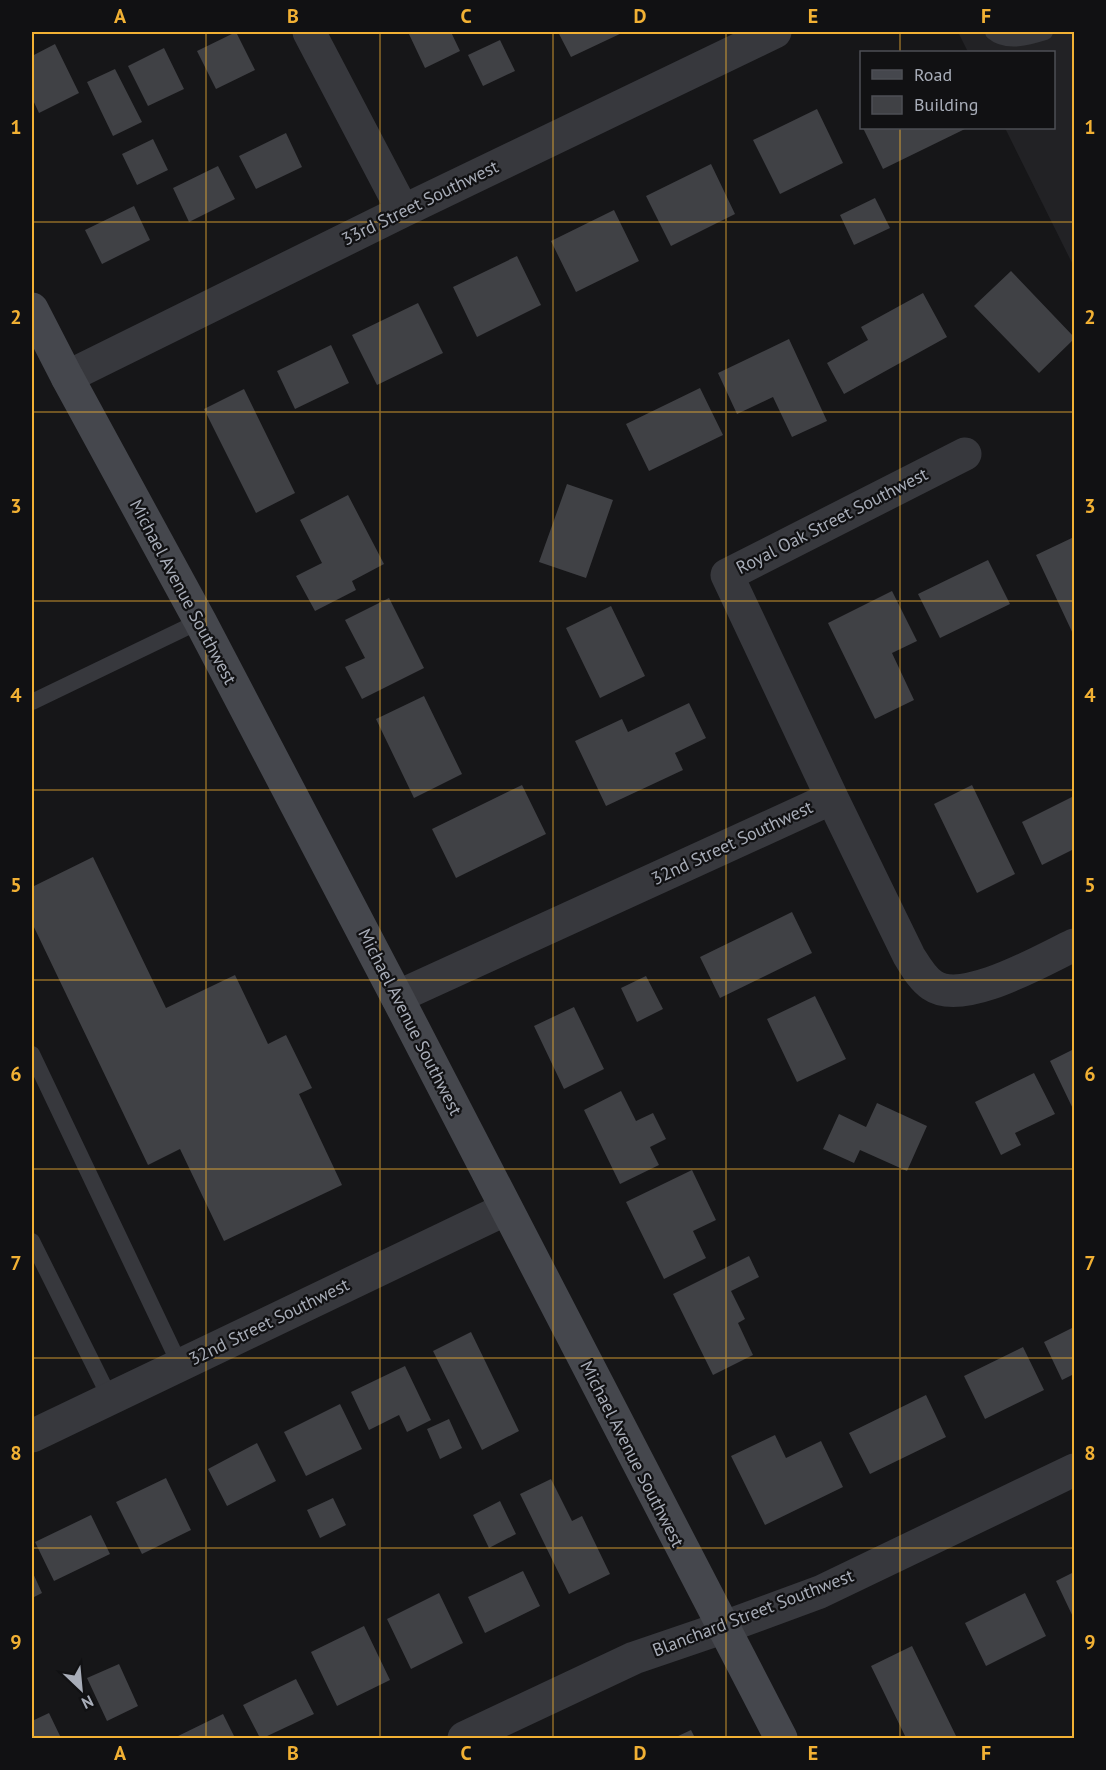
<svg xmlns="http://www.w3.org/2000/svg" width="1106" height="1770" font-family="'PT Sans',sans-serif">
<rect width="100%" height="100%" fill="#161618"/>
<path fill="#222225" d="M958,32H1074V267L1005,128H1054V52H968Z"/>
<path fill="#404145" d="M236,32L255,70L216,89L197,51Z
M408,32H451L460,51L425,68Z
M558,32H624L571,57Z
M500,40L515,71L483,86L468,55Z
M55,44L79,93L39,113L32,98V56Z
M164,48L184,89L148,106L128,66Z
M115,69L142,122L113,136L87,82Z
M817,109L843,163L780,194L753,140Z
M863,128H967L883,169Z
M286,133L302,167L256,189L239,156Z
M153,139L168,170L137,185L122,154Z
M711,164L735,214L671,246L646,196Z
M218,166L235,199L189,222L173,188Z
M875,198L890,228L854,245L840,215Z
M134,206L150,240L102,264L85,230Z
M614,210L639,261L576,292L551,241Z
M517,256L541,305L477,337L453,287Z
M1011,271L1074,337V339L1039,373L974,306Z
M923,293L947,337L844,394L827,363L868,340L861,327Z
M418,303L443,353L377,385L352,335Z
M789,339L827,421L792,437L773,397L737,414L718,373Z
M331,345L349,383L295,409L277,371Z
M700,388L723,435L649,471L626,424Z
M244,389L295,493L256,513L204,409Z
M567,484L613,500L586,578L539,562Z
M348,495L384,564L352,581L356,590L315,611L296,576L322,563L300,520Z
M1074,537V636L1036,555Z
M988,560L1010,604L940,638L918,594Z
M892,591L917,641L892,653L914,700L875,719L828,623Z
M389,598L424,668L362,699L345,667L365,658L345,620Z
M611,606L645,676L600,698L566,628Z
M424,696L462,774L414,798L376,719Z
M689,703L706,738L675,753L683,770L606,806L575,741L622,719L628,732Z
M522,785L546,834L456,878L432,829Z
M972,785L1015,874L977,893L934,804Z
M1074,796V849L1042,865L1022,822Z
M93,857L166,1008L235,975L268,1044L286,1035L312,1088L299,1094L342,1185L224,1241L180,1149L148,1165L32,923V887Z
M792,912L812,953L720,998L700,957Z
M646,976L663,1009L637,1022L621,988Z
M815,996L846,1059L797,1082L767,1019Z
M574,1007L604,1069L564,1089L534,1026Z
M1074,1049V1111L1050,1061Z
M1034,1073L1055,1114L1015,1133L1021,1145L1001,1155L975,1102Z
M621,1091L636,1121L653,1113L666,1139L650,1147L659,1165L620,1184L584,1110Z
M877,1103L927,1126L907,1171L860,1150L854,1163L823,1149L839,1114L866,1127Z
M692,1170L716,1220L693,1231L706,1258L664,1279L626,1202Z
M749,1256L759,1277L731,1291L745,1319L738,1323L753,1355L713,1375L673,1294Z
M1074,1327V1374L1062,1380L1044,1342Z
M471,1332L519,1431L482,1450L433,1351Z
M1023,1347L1044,1390L985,1419L964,1376Z
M405,1366L431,1420L407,1432L399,1415L369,1430L351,1392Z
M926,1395L946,1437L870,1474L849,1433Z
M340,1404L362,1449L306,1476L284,1432Z
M449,1419L462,1448L440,1459L427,1429Z
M775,1435L786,1458L821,1441L843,1487L765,1525L731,1456Z
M257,1443L276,1481L227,1506L208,1469Z
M166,1478L191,1530L142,1554L116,1502Z
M551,1479L572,1521L582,1516L610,1574L569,1594L520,1494Z
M333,1498L346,1525L320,1538L307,1510Z
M500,1501L516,1534L489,1548L473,1515Z
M91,1515L110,1554L54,1581L35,1542Z
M32,1571L42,1593L32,1598Z
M523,1571L540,1606L485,1633L468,1597Z
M1074,1572V1619L1056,1581Z
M439,1593L463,1643L411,1669L387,1619Z
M1025,1593L1046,1636L986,1666L965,1623Z
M364,1626L390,1680L337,1706L311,1652Z
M912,1646L957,1738H906L871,1666Z
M119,1664L138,1706L107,1721L87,1678Z
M296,1679L314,1714L263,1738H260L243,1705Z
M49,1713L61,1738H32V1721Z
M223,1714L235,1738H174Z
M691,1730L695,1738H674Z"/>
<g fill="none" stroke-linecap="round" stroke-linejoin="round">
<path stroke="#37383d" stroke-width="16" d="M993,32C1007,44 1029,37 1045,32
M32,702L200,621
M32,1054L180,1365
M32,1241L110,1398"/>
<path stroke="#37383d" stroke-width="33" d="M309,32L403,211
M67,377L403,211L775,32
M965,454L727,575L832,798L909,956C916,967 922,978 932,985C963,1007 1044,959 1074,945
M397,997L832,798
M32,1436L506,1209
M464,1738L634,1658L722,1628L820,1592L1074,1470"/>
<path stroke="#45474d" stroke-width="33" d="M32,309L67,377L200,621L397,997L781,1738"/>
</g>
<path fill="none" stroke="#f2b134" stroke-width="1.5" stroke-opacity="0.55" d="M206,32V1738M380,32V1738M553,32V1738M726,32V1738M900,32V52M900,128V1738M32,222H1074M32,412H1074M32,601H1074M32,790H1074M32,980H1074M32,1169H1074M32,1358H1074M32,1548H1074"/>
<g text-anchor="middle" stroke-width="4.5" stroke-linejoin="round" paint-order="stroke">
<g font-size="18" fill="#a8adb8" stroke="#111113">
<text transform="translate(420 203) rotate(-26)" y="6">33rd Street Southwest</text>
<text transform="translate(832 521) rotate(-27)" y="6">Royal Oak Street Southwest</text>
<text transform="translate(183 592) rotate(62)" y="6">Michael Avenue Southwest</text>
<text transform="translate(732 843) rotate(-25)" y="6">32nd Street Southwest</text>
<text transform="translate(410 1022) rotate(63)" y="6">Michael Avenue Southwest</text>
<text transform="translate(269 1322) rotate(-26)" y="6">32nd Street Southwest</text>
<text transform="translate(632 1454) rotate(63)" y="6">Michael Avenue Southwest</text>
<text transform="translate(753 1613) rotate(-21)" y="6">Blanchard Street Southwest</text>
</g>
</g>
<rect width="1106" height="1770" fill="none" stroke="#111113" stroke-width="66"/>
<rect x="860" y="51" width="195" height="78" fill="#111113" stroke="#4d4f55" stroke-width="1.5"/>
<rect x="872" y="70" width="30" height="9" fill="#45474d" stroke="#4d4f55" stroke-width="1.5"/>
<text x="914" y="81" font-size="18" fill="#a8adb8">Road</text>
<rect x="872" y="96" width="30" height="18" fill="#404145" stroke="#4d4f55" stroke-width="1.5"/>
<text x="914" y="111" font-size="18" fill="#a8adb8">Building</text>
<g transform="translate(81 1689) rotate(154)" stroke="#111113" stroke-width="4.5" paint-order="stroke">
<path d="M0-4.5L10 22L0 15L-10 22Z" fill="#a8adb8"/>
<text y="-9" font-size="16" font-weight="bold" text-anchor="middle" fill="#a8adb8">N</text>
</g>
<rect x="33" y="33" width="1040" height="1704" fill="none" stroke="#f2b134" stroke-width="2"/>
<g font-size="20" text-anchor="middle" font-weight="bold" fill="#f2b134">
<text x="120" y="23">A</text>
<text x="293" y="23">B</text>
<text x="466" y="23">C</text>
<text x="640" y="23">D</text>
<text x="813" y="23">E</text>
<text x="986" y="23">F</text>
<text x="16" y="134">1</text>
<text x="1090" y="134">1</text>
<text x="16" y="324">2</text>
<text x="1090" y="324">2</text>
<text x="16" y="513">3</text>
<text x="1090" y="513">3</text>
<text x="16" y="702">4</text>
<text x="1090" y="702">4</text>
<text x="16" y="892">5</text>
<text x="1090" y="892">5</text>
<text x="16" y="1081">6</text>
<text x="1090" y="1081">6</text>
<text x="16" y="1270">7</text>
<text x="1090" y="1270">7</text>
<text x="16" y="1460">8</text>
<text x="1090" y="1460">8</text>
<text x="16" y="1649">9</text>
<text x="1090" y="1649">9</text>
<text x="120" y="1760">A</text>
<text x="293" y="1760">B</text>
<text x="466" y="1760">C</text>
<text x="640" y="1760">D</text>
<text x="813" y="1760">E</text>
<text x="986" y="1760">F</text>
</g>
</svg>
